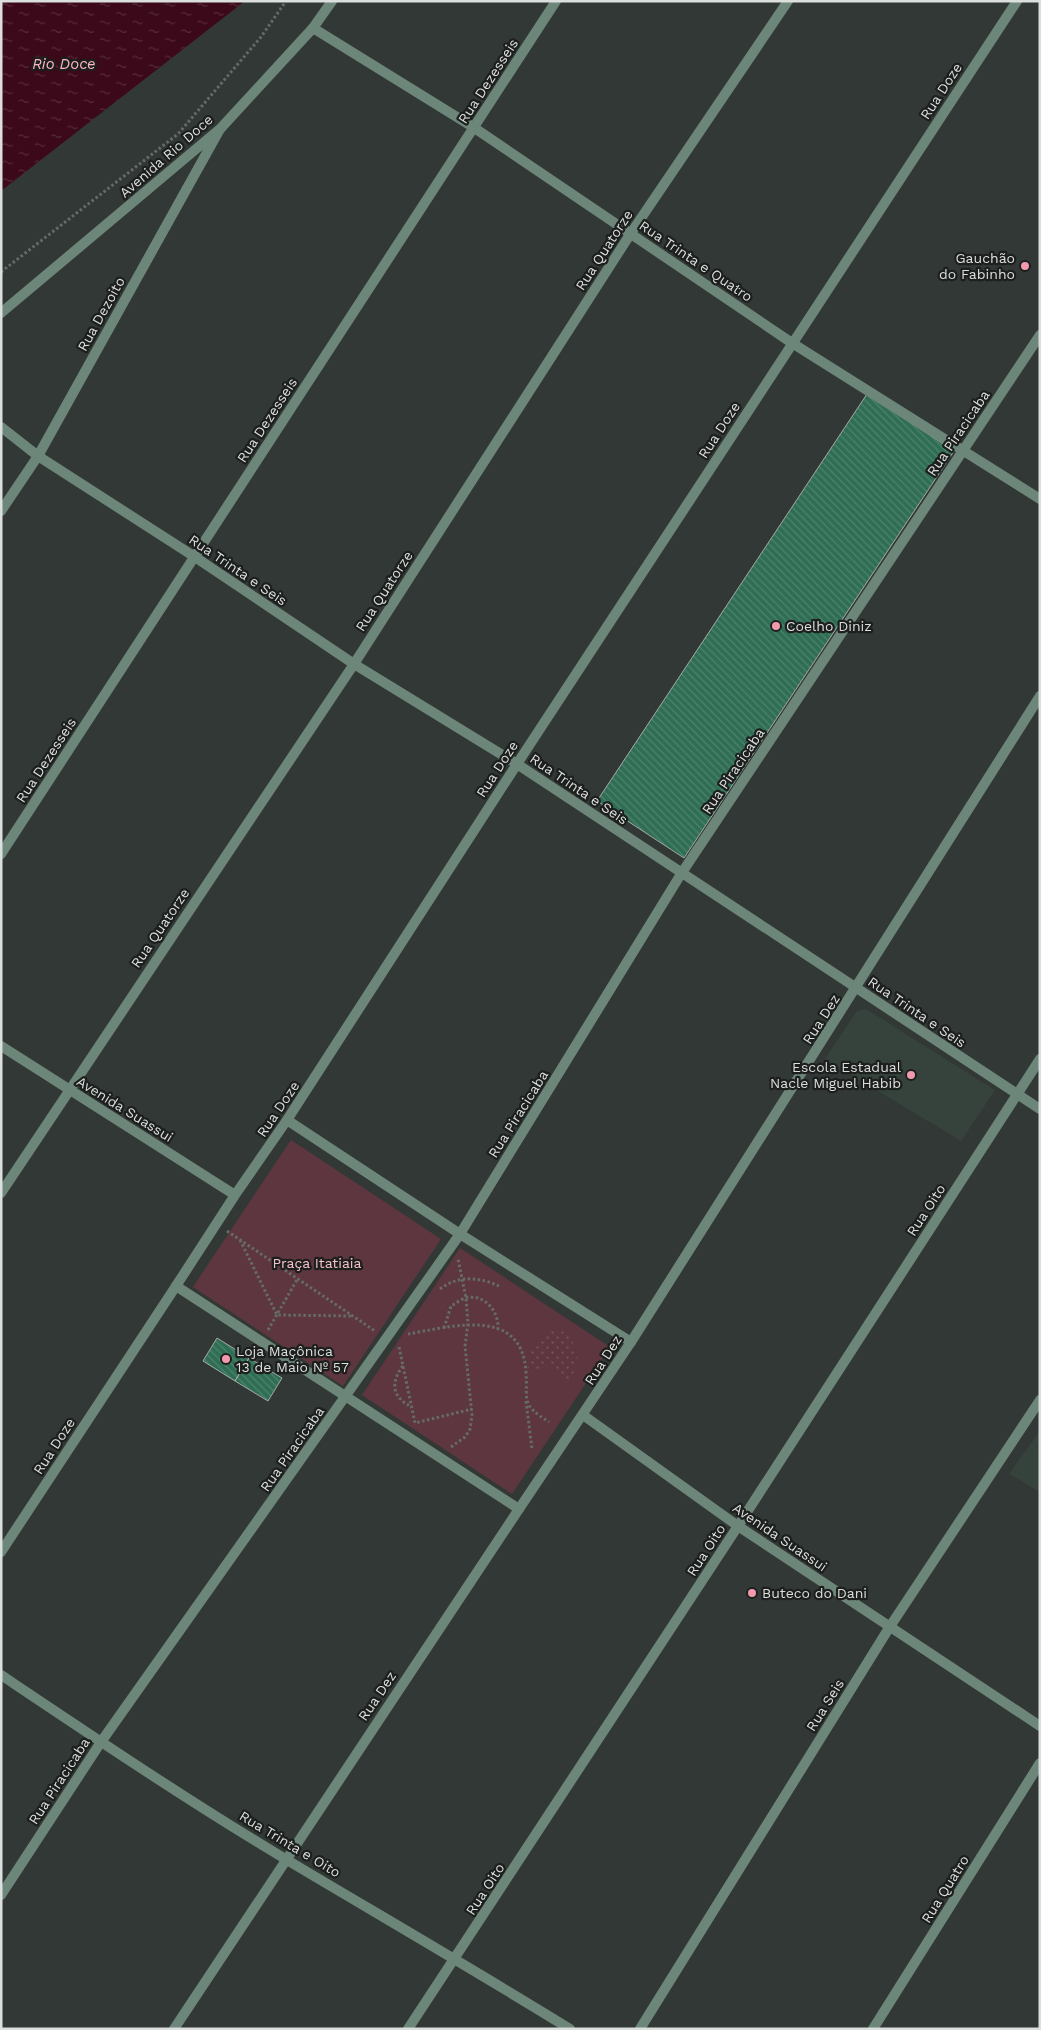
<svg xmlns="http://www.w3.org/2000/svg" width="1041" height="2030" font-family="'Work Sans',sans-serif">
<defs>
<pattern id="garden-dots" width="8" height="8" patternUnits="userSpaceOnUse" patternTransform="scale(1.25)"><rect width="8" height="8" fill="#5e363f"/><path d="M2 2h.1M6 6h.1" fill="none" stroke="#74535a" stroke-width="1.8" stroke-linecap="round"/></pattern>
<pattern id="water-ripples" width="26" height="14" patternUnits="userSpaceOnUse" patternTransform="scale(1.25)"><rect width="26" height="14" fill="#3b0919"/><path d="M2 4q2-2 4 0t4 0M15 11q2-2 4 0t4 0" fill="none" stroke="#572c3a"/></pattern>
<pattern id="building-back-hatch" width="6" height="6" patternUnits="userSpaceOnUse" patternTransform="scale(1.25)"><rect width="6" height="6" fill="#2f6e54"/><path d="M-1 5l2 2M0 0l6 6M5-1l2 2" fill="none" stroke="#4d826c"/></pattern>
</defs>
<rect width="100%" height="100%" fill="#323835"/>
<path fill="#36433c" d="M866,1009L995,1090L961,1141L825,1059L857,1011Z
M1040,1431V1492L1009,1474Z"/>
<path fill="#5e363f" d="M291,1140L441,1239L343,1386L193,1287Z
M460,1248L610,1347L512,1494L362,1395Z"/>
<path fill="url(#garden-dots)" d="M548,1330H562C579,1343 584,1367 567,1382L565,1377L549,1366L534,1370L528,1376C527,1355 532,1343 548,1330Z"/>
<path fill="url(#water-ripples)" d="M1,1H245L1,191Z"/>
<path fill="url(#building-back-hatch)" stroke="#a3aba7" d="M867,394L954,451L684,858L597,801Z
M217,1338L249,1358L235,1381L203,1361Z
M249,1358L282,1378L268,1401L235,1381Z"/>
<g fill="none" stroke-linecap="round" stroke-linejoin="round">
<path stroke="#666b68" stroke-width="3" stroke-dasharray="2.5 2.5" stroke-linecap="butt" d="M1,272L178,134L261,37L286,1
M227,1231L375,1331
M240,1240L277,1315L352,1316
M440,1289C458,1275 479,1277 499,1286
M444,1328L451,1306C455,1304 460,1300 465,1298C485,1293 499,1312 498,1329
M268,1330L298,1278
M408,1334C450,1327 522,1305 526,1372C528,1401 520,1404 549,1422
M399,1347L415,1423L472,1409
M403,1366C390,1382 392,1398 412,1407
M526,1401L532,1449
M451,1447L465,1437L470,1429L472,1415L465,1346L468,1324L466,1298L458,1259"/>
<path stroke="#6d867a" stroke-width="10" d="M313,28L473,127L792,343L1040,499
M1,427L38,456L195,557L354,664L517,764L1040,1109
M1,511L38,456L220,129
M1,854L556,1
M287,1120L517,764L1017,1
M1,1193L354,664L631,233L788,1
M631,1342L1040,696
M1,1552L176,1286
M1,1675C95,1738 190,1802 287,1860C381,1916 476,1971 570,2029
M174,2029L519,1509
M408,2029L738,1526L1040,1059
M640,2029L889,1628L1040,1400
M873,2029L1040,1763"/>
<path stroke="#6d867a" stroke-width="10" d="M1,313L221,128L313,28L332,1
M1,1046L235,1195
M287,1120L460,1234L631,1342L519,1509L176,1286L235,1195Z
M583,1415L738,1526L1040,1726
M1,1895L101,1742L460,1234L681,874L1040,335"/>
</g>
<g fill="#f29aad" stroke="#1c1f1d" stroke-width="2">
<circle cx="1025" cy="266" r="5"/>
<circle cx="776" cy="626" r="5"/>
<circle cx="911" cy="1075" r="5"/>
<circle cx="226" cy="1359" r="5"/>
<circle cx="752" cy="1593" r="5"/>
</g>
<g text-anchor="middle" stroke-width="4.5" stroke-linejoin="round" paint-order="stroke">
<g font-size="14" fill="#dbdfdd" stroke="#1c1f1d">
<text transform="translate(488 81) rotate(-57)" y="5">Rua Dezesseis</text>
<text transform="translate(941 91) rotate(-57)" y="5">Rua Doze</text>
<text transform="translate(166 156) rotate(-41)" y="5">Avenida Rio Doce</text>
<text transform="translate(604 250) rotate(-57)" y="5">Rua Quatorze</text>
<text transform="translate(696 261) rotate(34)" y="5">Rua Trinta e Quatro</text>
<text transform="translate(101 314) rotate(-61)" y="5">Rua Dezoito</text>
<text transform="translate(267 420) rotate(-57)" y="5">Rua Dezesseis</text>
<text transform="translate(719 430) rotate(-57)" y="5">Rua Doze</text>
<text transform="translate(958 433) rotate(-56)" y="5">Rua Piracicaba</text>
<text transform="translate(238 570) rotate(34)" y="5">Rua Trinta e Seis</text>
<text transform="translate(384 591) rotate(-57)" y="5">Rua Quatorze</text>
<text transform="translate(46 760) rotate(-57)" y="5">Rua Dezesseis</text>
<text transform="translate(497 769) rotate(-57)" y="5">Rua Doze</text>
<text transform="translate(733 771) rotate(-56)" y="5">Rua Piracicaba</text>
<text transform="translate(579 789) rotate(34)" y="5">Rua Trinta e Seis</text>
<text transform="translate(160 928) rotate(-56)" y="5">Rua Quatorze</text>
<text transform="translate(917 1012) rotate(34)" y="5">Rua Trinta e Seis</text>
<text transform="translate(821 1019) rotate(-57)" y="5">Rua Dez</text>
<text transform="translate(125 1109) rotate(32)" y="5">Avenida Suassui</text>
<text transform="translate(278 1109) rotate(-56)" y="5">Rua Doze</text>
<text transform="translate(518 1114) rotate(-58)" y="5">Rua Piracicaba</text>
<text transform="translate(926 1210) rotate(-57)" y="5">Rua Oito</text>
<text transform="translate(603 1360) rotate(-57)" y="5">Rua Dez</text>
<text transform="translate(54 1446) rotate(-57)" y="5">Rua Doze</text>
<text transform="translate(292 1449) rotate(-55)" y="5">Rua Piracicaba</text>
<text transform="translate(780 1537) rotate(34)" y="5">Avenida Suassui</text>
<text transform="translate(706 1550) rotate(-57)" y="5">Rua Oito</text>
<text transform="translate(377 1696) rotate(-56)" y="5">Rua Dez</text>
<text transform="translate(825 1705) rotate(-58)" y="5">Rua Seis</text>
<text transform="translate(59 1781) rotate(-57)" y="5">Rua Piracicaba</text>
<text transform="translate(290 1844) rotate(31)" y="5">Rua Trinta e Oito</text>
<text transform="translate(485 1889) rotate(-57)" y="5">Rua Oito</text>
<text transform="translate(945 1889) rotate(-58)" y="5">Rua Quatro</text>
</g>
<g font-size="14" fill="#dbdfdd" stroke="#1c1f1d" text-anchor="start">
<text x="1015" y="263" text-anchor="end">Gauchão<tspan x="1015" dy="16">do Fabinho</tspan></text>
<text x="786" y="631">Coelho Diniz</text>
<text x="901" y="1072" text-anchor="end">Escola Estadual<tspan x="901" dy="16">Nacle Miguel Habib</tspan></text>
<text x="236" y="1356">Loja Maçônica<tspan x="236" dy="16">13 de Maio Nº 57</tspan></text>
<text x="762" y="1598">Buteco do Dani</text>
</g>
<g font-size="14" fill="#f8c1cb" stroke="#1c1f1d">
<text x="317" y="1268">Praça Itatiaia</text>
</g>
<g font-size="15" font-style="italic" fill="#feb5c4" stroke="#1c1f1d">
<text x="64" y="69">Rio Doce</text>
</g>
</g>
<rect width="1041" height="2030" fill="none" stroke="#dbdfdd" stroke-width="5"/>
</svg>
